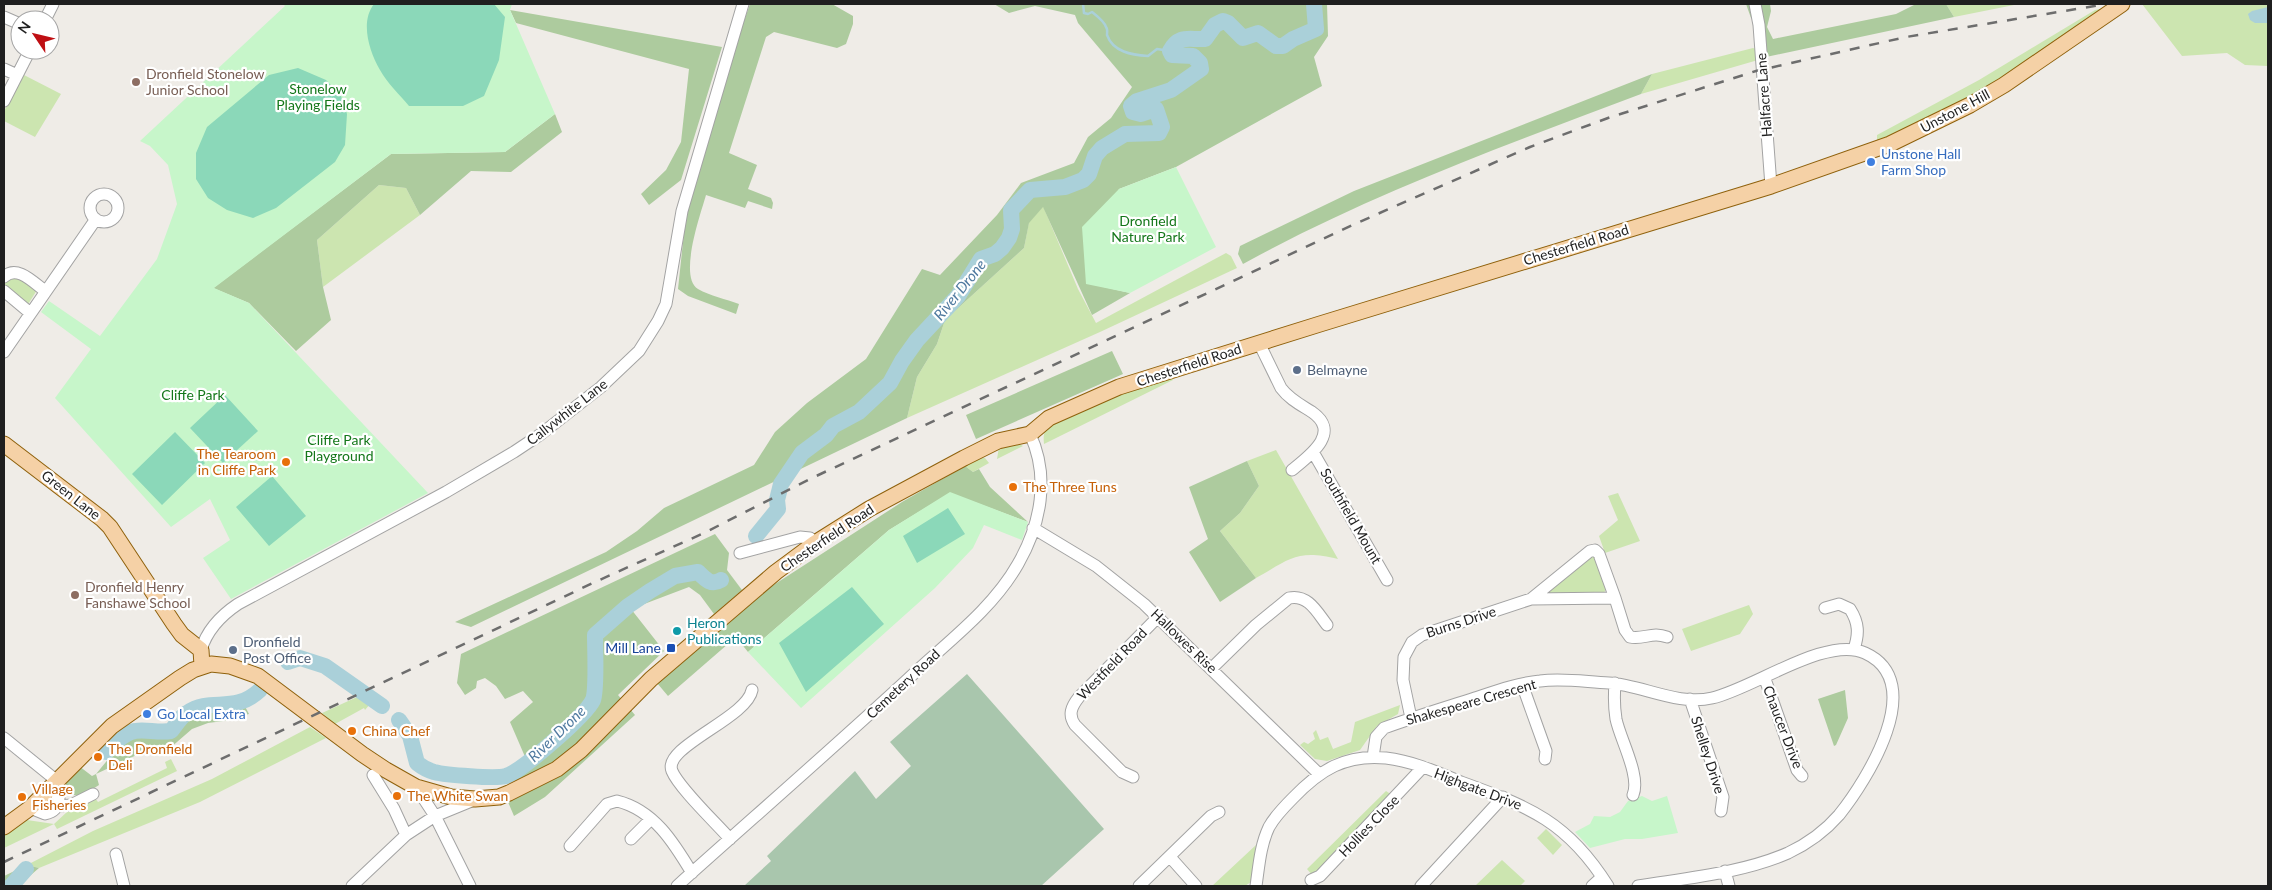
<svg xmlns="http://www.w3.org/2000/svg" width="2272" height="890" font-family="Lato,sans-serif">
<rect width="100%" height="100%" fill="#efece7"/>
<path fill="#cce5b0" d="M1946,4H2019L1954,17Z
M2142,4H2268V66L2245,65L2227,53L2182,56Z
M2113,6L1963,103L1877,143V135L1979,80L2095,10Z
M1753,48L1756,49L1758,60L1641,94L1652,74Z
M24,75L61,94L35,137L4,121V111Z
M379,185L406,188L420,215L323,287L317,240Z
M1043,206L1078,289L1096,323L1226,253L1231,256L1237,268L1100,332L907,418L917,377L937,344L945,320L1024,248L1029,222Z
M12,274L37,290L27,306L5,286V281Z
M1172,376L1173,380L1044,444C1043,434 1044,430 1052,423L1123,392Z
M1017,443L1023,446L997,459L999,447Z
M1276,450L1338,559C1297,549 1290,559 1256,578L1220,531L1240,513L1259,486L1247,461Z
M979,457L985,458L989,463L973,472L965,466Z
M1618,493L1640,541L1605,553L1599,536L1618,520L1608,496Z
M1591,556L1595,557L1606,589L1604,593L1546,596V590Z
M1749,605L1753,614L1740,634L1691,651L1682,629Z
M368,692L376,697L365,710L364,708L335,724L322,713Z
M1400,705L1398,714L1377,726L1360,750L1327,761L1315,759L1300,745L1304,742L1308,744L1315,739L1313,733L1316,730L1320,740L1328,737L1333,749L1351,742L1355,722Z
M310,727L326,738L200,802L39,868L27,865L93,831L212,779Z
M171,759L177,771L57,829L54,824L4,848V835L27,820L54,824L68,811L95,798L98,802L167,768L165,762Z
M1386,791L1392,795L1313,876L1307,869Z
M1546,829L1562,845L1553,855L1537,838Z
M1256,845L1251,882L1245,886H1212Z
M1502,860L1525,881L1520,886H1475Z"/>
<path fill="#adcb9e" d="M750,4H832L853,16V24L846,44L837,48L774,32L766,37L729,153L757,165L748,189L771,198L773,203L772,209L748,201L745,208L706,195C701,213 678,277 698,289C710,296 726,299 739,304L736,314L688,296L678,289L686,214L733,52Z
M994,4H1327L1328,36L1314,57L1322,86L1176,167L1119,189L1086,283L1130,293L1092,315L1043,207L1029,223L1024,248L945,320L937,344L917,377L907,418L471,627L455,622L606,552L637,531L664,508L754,465L775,432L807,403L866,359L922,269L940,275L997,215L1021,183L1074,163L1088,137L1111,118L1132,87L1078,23L1075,15L1035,6L1009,13Z
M1746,4H1770L1771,11L1767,27L1773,39L1896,14L1916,4H1946L1954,17L1766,57L1764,25L1751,18Z
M510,10L722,47L681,180L649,205L641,194L666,170L681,142L689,69L516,23Z
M1652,74L1641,94C1506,145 1370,194 1243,264L1238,254L1240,246L1354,191Z
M555,114L562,132L511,172L471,171L420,215L406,188L379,185L317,240L323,287L331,320L296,351L249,303L213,288L391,154L505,152Z
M1112,351L1123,374L976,439L966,415Z
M1247,461L1259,486L1240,513L1220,531L1256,578L1220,602L1189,552L1208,539L1189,487Z
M965,466L973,472L979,469L990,487L1028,522L950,493L889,530L748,652L736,637L668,696L657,683L772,586L902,502Z
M715,534L729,553L727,570L742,590L714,614L700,595L689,587L631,609L664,651L618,695L635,715L545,797L514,816L508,802L522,793L508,769L526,759L510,722L533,702L523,691L505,699L496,686L485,678L477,681L476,688L465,695L457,683L461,654Z
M1845,690L1848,718L1836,745L1834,746L1818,699Z
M240,697L249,714L224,721L208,723L192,729L162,755L158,745L96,774L99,785C89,791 77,800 66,792V780L79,766L92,776L96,774L110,757L106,752C114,744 123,733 135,731C145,729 158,733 171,731L184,714L195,708L208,705L220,706Z
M27,865L39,868L18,886H4V876Z"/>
<path fill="#a9c6ad" d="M967,674L1104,829L1041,886H744L771,861L767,856L855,771L876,799L911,766L890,742Z"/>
<path fill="#c7f6ca" d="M283,4H512L510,10L555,114L505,152L391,154L214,288L249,303L428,493L231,599L203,558L230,540L210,499L171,527L55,398L91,349L41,312L49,301L100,336L157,259L177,204L168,165L150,146L140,141L285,6Z
M1176,167L1216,247L1130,293L1086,284L1082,227L1119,189Z
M950,492L1028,522L1022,540L984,525L973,548L935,588L801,708L748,652L889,530Z
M1642,796L1652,801L1667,796L1678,833L1642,839H1625L1590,848L1575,832L1590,824L1594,816L1610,817L1620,812L1628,801Z"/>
<path fill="#8bd8b9" d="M374,4H494L505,17L499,60L484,96L463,106H409C400,95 387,83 380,70C369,51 360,22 374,4Z
M298,68L326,80L341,96L347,114L345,145L335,162L276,208L253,218L227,210L208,198L196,179V153L207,127L269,75Z
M225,395L258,431L223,463L190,428Z
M175,432L205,463L162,505L132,474Z
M272,476L306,516L269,546L236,507Z
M948,508L965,534L917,563L903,536Z
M852,587L884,624L806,692L779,643Z"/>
<path fill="#aad0d9" d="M2268,7V23H2255L2250,20L2248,14L2252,11Z"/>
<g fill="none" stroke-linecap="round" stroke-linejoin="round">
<path stroke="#aad0d9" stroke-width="2.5" d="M1083,4L1084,13L1088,14L1092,12C1097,16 1104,21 1106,27C1108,29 1107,32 1107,35C1113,52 1132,55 1148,56L1157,49L1170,51"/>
<path stroke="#aad0d9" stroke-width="16" d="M756,536L778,509L777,500L781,484L802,453L826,435L833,426L859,412L890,383L902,361L917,340L958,296L981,259L995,254L1002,248L1009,238L1012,229L1011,210L1030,190L1065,187L1083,180L1089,174L1095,156L1102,148L1125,134L1159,133L1162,127L1156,109L1141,114L1133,112L1131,106L1137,101L1171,90L1201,69L1200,63L1193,56L1172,55L1170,51C1179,34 1189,40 1205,39L1215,25L1223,21L1228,23L1243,38L1258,33L1276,46H1283L1293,39L1316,29L1314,4
M288,662L300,658L325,666L382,706
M399,720L410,736L417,763C422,767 427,770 434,772C446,775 495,779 506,776C522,771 586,715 593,700C597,690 595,649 595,635L628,606L650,591L675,576L698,572C705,579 711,586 721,580
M106,752C114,744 123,733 135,731C145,729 158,733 171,731C176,725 180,717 187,713C212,696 233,715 260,690
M11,886L26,869"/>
<defs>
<path id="minor" d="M1755,4L1759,25L1771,186
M4,17L20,24
M45,20L53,4
M4,69L17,75
M4,101L30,50
M90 208a14 14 0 1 1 28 0a14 14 0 1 1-28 0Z
M4,277C17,264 34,283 45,291
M4,291L29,312
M1259,343L1281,388C1289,399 1301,405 1312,412C1342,433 1309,456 1292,470
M4,352L96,219
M1313,452L1387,580
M1033,528L1096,566L1144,604L1318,773
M740,553L800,537L810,538L815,543
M1531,599L1590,551L1595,550L1599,554L1615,598
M1825,608L1839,604L1850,609C1859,623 1859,634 1854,649
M201,650C207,630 220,616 238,604L446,492L514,452L541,434L601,387L639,351L658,321L666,304L682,211L743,4
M1212,668L1256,625L1289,598C1308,594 1317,612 1327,625
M1765,679L1797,770L1802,776
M1615,683C1614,696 1614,707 1616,719C1620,739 1641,776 1633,795
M1522,684L1546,751L1545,759
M1690,699L1723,797L1721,811
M1411,718L1403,680L1404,657L1412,642L1422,635L1531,599L1615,598L1625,630L1630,637C1644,640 1652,631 1667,637
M4,738L57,781
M1373,757L1376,737L1384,728C1414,717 1444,708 1475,698C1496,691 1518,683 1540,681C1563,678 1586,682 1609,683C1642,685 1678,706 1712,698C1753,689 1826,635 1865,653C1929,682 1867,780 1839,815C1826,830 1807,844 1788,853C1742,873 1687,878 1638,886
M373,775L394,809L406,835
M1133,777L1122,772L1075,725C1068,715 1071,707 1079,697L1159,616
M416,787L435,816L470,886
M58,806L71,805L93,794
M30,808L45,814C54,812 58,808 59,798L50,787
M631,839L651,819
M730,839C716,823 679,788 672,771C662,747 747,718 752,690
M570,846L607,804L617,801C654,810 674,843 692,873
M116,854L124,886
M1170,857L1196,886
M1725,871L1729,886
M1311,880L1320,876L1423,767
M352,886L406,835L435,816L474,800
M677,886C754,817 832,749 908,679C946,643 992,610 1018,564C1041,524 1050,477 1030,434
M1139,886L1211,816L1219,812
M1256,886C1259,866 1260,846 1269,827C1275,816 1284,807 1293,798C1320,770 1345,754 1386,758C1412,761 1437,772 1461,782C1530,807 1568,822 1608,886
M1421,886L1503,797
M1592,886L1602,877"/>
<path id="major" d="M4,444L102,519L110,527L174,624L182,635L201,650L202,666
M4,827L30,808L112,726L180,678L193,670L211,664L230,666L258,676L362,754L386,770L416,787L451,797L475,799L499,797L509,793L557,769L581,750L651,679L776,572L815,543L869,509L964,458L998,441L1030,434L1049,418L1119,387L1320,324L1771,186L1890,144L1970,105L2004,85L2122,4"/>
</defs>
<use href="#minor" stroke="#a3a3a3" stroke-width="13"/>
<use href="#major" stroke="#8f610c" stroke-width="17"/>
<use href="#minor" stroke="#fff" stroke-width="11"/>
<use href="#major" stroke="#f5d1a6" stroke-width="15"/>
<path stroke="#6d6d6d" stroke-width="2.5" stroke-dasharray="10 10" stroke-linecap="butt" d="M4,862L595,582L704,533L812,478L1357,223L1530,147L1608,118L1756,71L1906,37L2107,4"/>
</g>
<g fill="#8d6e63" stroke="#fff" stroke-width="2">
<circle cx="136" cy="82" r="5"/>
<circle cx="75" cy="595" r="5"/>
</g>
<g fill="#3f7fe0" stroke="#fff" stroke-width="2">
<circle cx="1871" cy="162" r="5"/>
<circle cx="147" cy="714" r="5"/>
</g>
<g fill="#5c6f8a" stroke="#fff" stroke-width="2">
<circle cx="1297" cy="370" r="5"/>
<circle cx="233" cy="650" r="5"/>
</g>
<g fill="#e8710a" stroke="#fff" stroke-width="2">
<circle cx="286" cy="462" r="5"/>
<circle cx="1013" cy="487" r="5"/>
<circle cx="352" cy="731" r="5"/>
<circle cx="98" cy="757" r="5"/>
<circle cx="397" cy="796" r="5"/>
<circle cx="22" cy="797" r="5"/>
</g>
<circle fill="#0f9aa8" stroke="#fff" stroke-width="2" cx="677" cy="631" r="5"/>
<rect fill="#1a4fb4" stroke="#fff" stroke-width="2" x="666" y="643" width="10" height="10" rx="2.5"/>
<g text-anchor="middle" stroke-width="4.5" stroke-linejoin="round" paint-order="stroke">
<g font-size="14" fill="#785e54" stroke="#fff" text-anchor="start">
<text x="146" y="79">Dronfield Stonelow<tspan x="146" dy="16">Junior School</tspan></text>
<text x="85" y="592">Dronfield Henry<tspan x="85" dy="16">Fanshawe School</tspan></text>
</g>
<g font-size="14" fill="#14771a" stroke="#fff">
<text x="318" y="94">Stonelow<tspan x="318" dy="16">Playing Fields</tspan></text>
<text x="1148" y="226">Dronfield<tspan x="1148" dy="16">Nature Park</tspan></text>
<text x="193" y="400">Cliffe Park</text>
<text x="339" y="445">Cliffe Park<tspan x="339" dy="16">Playground</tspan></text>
</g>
<g font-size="14" fill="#1f1f1f" stroke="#fff">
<text transform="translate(1764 95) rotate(-94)" y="5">Halfacre Lane</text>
<text transform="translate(1955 111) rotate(-28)" y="5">Unstone Hill</text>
<text transform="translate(1576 245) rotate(-17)" y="5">Chesterfield Road</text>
<text transform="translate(1189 365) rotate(-18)" y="5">Chesterfield Road</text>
<text transform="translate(567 412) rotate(-38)" y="5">Callywhite Lane</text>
<text transform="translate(71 495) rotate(38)" y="5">Green Lane</text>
<text transform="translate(1351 516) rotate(60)" y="5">Southfield Mount</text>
<text transform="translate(827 538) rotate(-34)" y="5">Chesterfield Road</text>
<text transform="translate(1461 622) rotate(-18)" y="5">Burns Drive</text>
<text transform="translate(1184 641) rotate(44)" y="5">Hallowes Rise</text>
<text transform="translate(1112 664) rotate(-46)" y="5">Westfield Road</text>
<text transform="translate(903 684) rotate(-43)" y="5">Cemetery Road</text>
<text transform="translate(1471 702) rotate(-16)" y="5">Shakespeare Crescent</text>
<text transform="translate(1783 727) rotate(69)" y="5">Chaucer Drive</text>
<text transform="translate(1708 755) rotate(72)" y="5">Shelley Drive</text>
<text transform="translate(1478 789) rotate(21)" y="5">Highgate Drive</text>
<text transform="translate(1369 826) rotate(-46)" y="5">Hollies Close</text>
</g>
<g font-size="14" fill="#366cbe" stroke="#fff" text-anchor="start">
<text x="1881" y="159">Unstone Hall<tspan x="1881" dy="16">Farm Shop</tspan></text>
<text x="157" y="719">Go Local Extra</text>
</g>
<g font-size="14" fill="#4e5e75" stroke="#fff" text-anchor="start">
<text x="1307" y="375">Belmayne</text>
<text x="243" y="647">Dronfield<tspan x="243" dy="16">Post Office</tspan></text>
</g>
<g font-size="14" fill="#c56008" stroke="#fff" text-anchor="start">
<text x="276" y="459" text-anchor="end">The Tearoom<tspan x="276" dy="16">in Cliffe Park</tspan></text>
<text x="1023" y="492">The Three Tuns</text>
<text x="362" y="736">China Chef</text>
<text x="108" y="754">The Dronfield<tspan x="108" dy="16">Deli</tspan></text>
<text x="32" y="794">Village<tspan x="32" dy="16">Fisheries</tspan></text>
<text x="407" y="801">The White Swan</text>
</g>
<g font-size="14" fill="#0d838f" stroke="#fff" text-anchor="start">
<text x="687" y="628">Heron<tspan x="687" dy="16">Publications</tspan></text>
</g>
<g font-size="14" fill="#164399" stroke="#fff" text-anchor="end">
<text x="661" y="653">Mill Lane</text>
</g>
<g font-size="15" font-style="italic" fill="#507aa0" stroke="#fff">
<text transform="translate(960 290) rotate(-51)" y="5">River Drone</text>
<text transform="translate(557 734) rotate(-44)" y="5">River Drone</text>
</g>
</g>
<rect width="2272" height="890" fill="none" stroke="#1f1f1f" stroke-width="10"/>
<g transform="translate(35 35) rotate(305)"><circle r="24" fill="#ffffff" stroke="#a5a5a5"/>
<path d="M0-4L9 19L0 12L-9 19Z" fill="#bf0f13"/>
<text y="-8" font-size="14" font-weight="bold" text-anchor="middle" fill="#1f1f1f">N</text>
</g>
</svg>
